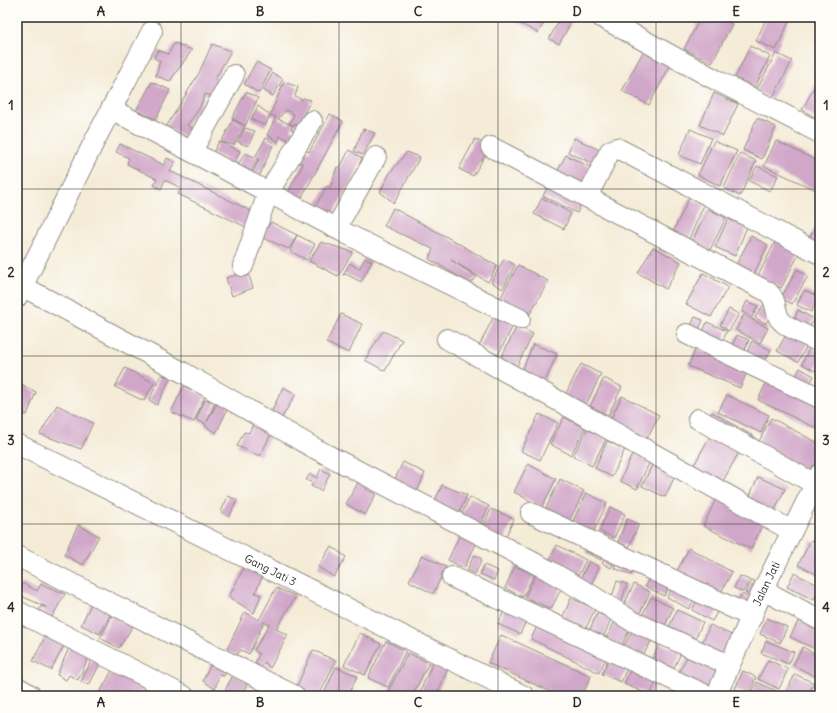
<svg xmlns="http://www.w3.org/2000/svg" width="837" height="713" font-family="Delius,sans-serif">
<rect width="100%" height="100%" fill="#fdfcf7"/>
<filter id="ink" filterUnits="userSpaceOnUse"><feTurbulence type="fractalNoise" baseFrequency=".025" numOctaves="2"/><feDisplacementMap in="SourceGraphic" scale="8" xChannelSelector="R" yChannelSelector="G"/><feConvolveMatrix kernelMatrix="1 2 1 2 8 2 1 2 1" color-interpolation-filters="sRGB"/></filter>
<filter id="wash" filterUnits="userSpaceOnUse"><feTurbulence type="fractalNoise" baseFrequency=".012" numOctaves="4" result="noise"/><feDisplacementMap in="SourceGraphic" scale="16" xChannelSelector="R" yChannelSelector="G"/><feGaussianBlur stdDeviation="0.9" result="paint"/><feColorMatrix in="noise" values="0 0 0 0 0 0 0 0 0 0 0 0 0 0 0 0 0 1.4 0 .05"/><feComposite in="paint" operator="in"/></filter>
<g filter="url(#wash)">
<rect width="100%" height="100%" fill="#f5ecd8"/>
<g id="blocks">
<path fill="#d1a7c9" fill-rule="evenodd" d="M508,17H547L538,33Z
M561,17H574L559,44L549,39Z
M701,17H719L732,24L712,63L684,49Z
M767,17H791L776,50L756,41Z
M175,43L192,50L170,81L156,76L160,61L154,58L158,50L168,54Z
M212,44L231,51L215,79L224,83L216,97L205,94L199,109L187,125L194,130L191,141L166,127L199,73Z
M750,46L770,56L755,87L735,78Z
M643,52L670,66L649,105L622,91Z
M776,53L792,61L772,99L756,91Z
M256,62L271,70L259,93L244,84Z
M273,73L283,79L273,96L263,90Z
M820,76V120L802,110Z
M152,82L170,90L156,119L136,111Z
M284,82L298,87L295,96L302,100L303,98L311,100L298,125L289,124L293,125L291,129L295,132L289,140L280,136L278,142L267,135L276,117L270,115ZM286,110L294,114L289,124L278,119Z
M246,92L258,98L245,126L232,118Z
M714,93L738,104L723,136L700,125Z
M258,106L270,115L265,126L251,119Z
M330,114L343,121L300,201L287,194L303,164L293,159L299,147L309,152Z
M757,118L776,127L762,159L743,150Z
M233,120L245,126L234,145L221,142L240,151L231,168L223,165L226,159L213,153L219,141L221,142Z
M245,128L255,131L248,146L238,142Z
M363,129L375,133L363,155L354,151Z
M690,129L711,138L700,164L679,155Z
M266,138L274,143L259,177L252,174L259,159H258L251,171L244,167L242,172L236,168L245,153L255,157Z
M574,138L604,152L598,166L568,152Z
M475,139L490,147L473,176L459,169Z
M714,141L737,151L720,186L698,175Z
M776,141L820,162V192L764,166Z
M120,144L164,165L167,158L175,162L170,171L255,213L248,228L178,194L181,188L165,180L161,189L154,185L157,179L127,164L129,158L116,152Z
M349,150L362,158L355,175L330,219L312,212L327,186L330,188L337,167L340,168Z
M407,152L420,157L394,203L380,192L390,173Z
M740,153L756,161L740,196L724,188Z
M566,155L592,168L583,185L557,172Z
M757,166L778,176L770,191L749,181Z
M549,184L583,200L577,213L543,196Z
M542,198L571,213L564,229L534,214Z
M689,198L704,205L688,241L672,234Z
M393,208L456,242L497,266L488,282L451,260L477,277L470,283L429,259L433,249L384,226Z
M708,209L726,218L709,252L691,243Z
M728,219L747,227L735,256L715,247Z
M271,222L297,235L289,249L261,237Z
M815,227L820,230V247L808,241Z
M297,235L315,244L307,260L290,251Z
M751,236L768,245L752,278L734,269Z
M776,240L800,252L781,288L758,276Z
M321,242L353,252L338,276L309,261Z
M653,247L681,262L666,289L638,273Z
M365,258L372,261L361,282L346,274L343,275L350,263L359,269Z
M504,259L515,265L503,289L491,282Z
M518,265L548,281L530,314L500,299Z
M797,269L808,276L792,304L781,298Z
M248,272L253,288L232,296L226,278Z
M703,273L728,287L711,317L686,304Z
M804,290L819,297L811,312L797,305Z
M820,298V314L815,312Z
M747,301L758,306L752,317L742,312Z
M764,304L775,311L765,324L755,317Z
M729,309L739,314L729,331L720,325Z
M798,310L814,319L808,330L793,322Z
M496,312L515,322L498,355L479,346Z
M341,314L362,324L349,353L326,343Z
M744,315L768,328L760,343L736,330Z
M695,317L703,320L697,334L689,330Z
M707,322L727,331L721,345L701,337Z
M517,326L533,334L515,370L499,362Z
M383,331L402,340L385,371L365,360Z
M787,333L808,344L798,362L777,351Z
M737,335L749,340L742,357L729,352Z
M752,341L771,350L763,366L745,357Z
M533,344L557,354L545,382L522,371Z
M810,347L820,352V361L815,371L802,364Z
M696,348L748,370L740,388L688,366Z
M581,364L601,374L585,407L564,397Z
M125,368L154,383L144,401L115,387Z
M800,368L814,376L807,389L793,381Z
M161,375L171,377L157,405L149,400Z
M604,378L622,387L608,415L590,406Z
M767,381L820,406V430L758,400Z
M17,382L36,392L27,415L17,412Z
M184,386L205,396L194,422L171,412Z
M283,387L296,394L279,422L269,417Z
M727,395L769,415L761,433L718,412Z
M622,396L659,415L646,440L609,422Z
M205,400L216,401L207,422L219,400L230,404L216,433L205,426L206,424L196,420Z
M57,405L93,423L81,449L40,434Z
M712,412L755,437L750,446L707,421Z
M539,414L558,423L540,460L521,451Z
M564,417L585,428L571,455L550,444Z
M771,418L820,444V461L813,475L757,445Z
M253,424L271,434L260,456L237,446L244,432L249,433Z
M587,429L606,439L592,466L573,456Z
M710,436L739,452L722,483L693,467Z
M607,441L625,449L612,477L595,468Z
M633,453L650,461L637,489L620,481Z
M403,462L425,473L417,492L394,481Z
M653,463L676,474L665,497L642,486Z
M528,464L556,479L542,507L514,492Z
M321,469L330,474L321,491L311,486L313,483L306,480L310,474L317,478Z
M758,477L785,489L774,512L748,500Z
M360,479L368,483L366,489L376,494L365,515L346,504Z
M560,479L584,491L566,528L542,516Z
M442,485L467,495L458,516L433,505Z
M586,493L607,503L593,533L572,523Z
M228,496L237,500L229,517L221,512Z
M470,497L489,506L478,530L459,520Z
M716,499L764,521L751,549L703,526Z
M610,507L625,514L614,538L599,531Z
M491,509L514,519L503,542L481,532Z
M627,519L639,524L629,547L618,542Z
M78,525L99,536L83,565L64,555Z
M461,532L478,540L464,568L448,560Z
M811,540L820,545V576L798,565Z
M590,542L606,550L601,560L585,552Z
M557,545L586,560L576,580L547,565Z
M331,546L346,557L334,577L318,567Z
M689,548L732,572L719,596L676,573Z
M608,552L617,556L611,568L602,563Z
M422,555L446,567L433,594L409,581Z
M474,555L482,559L475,574L467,570Z
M619,557L636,564L631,575L614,568Z
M589,561L599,567L589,589L578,584Z
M245,565L264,573L255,593L261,595L254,613L229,597Z
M484,565L498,571L494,580L480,574Z
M515,566L534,575L523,597L505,588Z
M538,571L564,583L551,609L525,597Z
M652,573L671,583L664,596L645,586Z
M794,573L820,586L814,600L787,587Z
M740,576L749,580L743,592L734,588Z
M752,580L761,585L755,598L745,593Z
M617,581L627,584L620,607L610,604Z
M22,583L37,591L41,584L65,594L52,617L39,610L41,606L46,607L17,594Z
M634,584L650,592L637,619L621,611Z
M674,584L696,596L689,609L667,597Z
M276,588L296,596L276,629L288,635L270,668L265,662L260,667L255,663L259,654L254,650L269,625L264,622L249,654L241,650L237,655L226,651L245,612L259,620Z
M742,594L753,600L746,612L735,606Z
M699,596L720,607L712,621L692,610Z
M651,597L673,608L664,628L641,618Z
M571,598L595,609L585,630L562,619Z
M93,600L114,608L100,634L81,625Z
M507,605L529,615L520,634L498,624Z
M115,610L136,621L119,648L100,638Z
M677,610L703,622L694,642L668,629Z
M597,613L611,619L603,638L589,632Z
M802,614L820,623L819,651L790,637Z
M767,618L787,627L780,643L760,634Z
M615,621L630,629L621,647L606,639Z
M539,622L607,656L599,673L531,639Z
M710,625L736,637L726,659L700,648Z
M634,628L653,638L641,659L622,649Z
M48,631L67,640L51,670L33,661Z
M360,633L381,644L365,675L344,665Z
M501,635L591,676L582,696H560L488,663Z
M72,641L91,652L78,680L69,675L66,680L57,675Z
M386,641L406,651L388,687L368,678Z
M766,641L794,652L789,664L761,653Z
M660,643L681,653L671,674L650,664Z
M803,647L820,657V668L815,676L793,665Z
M313,650L336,661L319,696H313L296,688Z
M408,653L429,663L412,696H398L388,691Z
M611,653L630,661L621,682L602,674Z
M689,653L719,668L707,691L677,676Z
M92,659L101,662L89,685L81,682Z
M213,659L228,665L224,676L219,675L215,689L203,681Z
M768,660L788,669L779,689L758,679Z
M433,662L448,669L436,696H418Z
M633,664L659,676L650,695L624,684Z
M115,665L145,685L140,696H98Z
M336,667L357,676L348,696H323Z
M743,671L756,677L749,695L735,689Z
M795,674L814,683L807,696H791L786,693Z
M233,675L248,682L243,693L247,696H222Z
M757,682L786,696H750Z"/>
</g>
</g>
<g filter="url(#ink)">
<use href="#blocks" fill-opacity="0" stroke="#908c82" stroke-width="1"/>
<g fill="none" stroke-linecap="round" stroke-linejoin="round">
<defs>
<g id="street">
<path d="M601,17L716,80L820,133"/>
<path d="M111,109L343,232L520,319"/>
<path d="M491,147L768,292C777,300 774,308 779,318C783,326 811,338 820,342"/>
<path d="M192,151L234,75"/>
<path d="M587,197L610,151L617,148L820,254"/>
<path d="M336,228L376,157"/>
<path d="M243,266L268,193L312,121"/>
<path d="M22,286L184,373L316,449L548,570L591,595L630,620L729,665"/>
<path d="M17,297L95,140L152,31"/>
<path d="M687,334L820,398"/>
<path d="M447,339L792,531"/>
<path d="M698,419L815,484"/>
<path id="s1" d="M17,444L524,696"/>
<path d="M531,513L752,617"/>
<path d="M17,556L295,696"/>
<path d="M452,577L708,696"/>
<path d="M763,590L820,620"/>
<path d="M17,611L184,696"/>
<path id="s2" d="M716,696L763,590L820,474"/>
</g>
<path id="secondary" d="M17,688L30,696"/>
</defs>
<use href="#street" stroke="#908c82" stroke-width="22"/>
<use href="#secondary" stroke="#908c82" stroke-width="24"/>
<use href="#street" stroke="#fff" stroke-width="20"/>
<use href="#secondary" stroke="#fff" stroke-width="22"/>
</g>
</g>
<path fill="none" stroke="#2b2b2b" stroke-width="1" stroke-opacity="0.55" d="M181,17V696M339,17V696M498,17V696M656,17V696M17,189H820M17,356H820M17,524H820"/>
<g text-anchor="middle" stroke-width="4" stroke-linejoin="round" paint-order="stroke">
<g font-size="11" fill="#2b2b2b" stroke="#fdfcf7">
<text dy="4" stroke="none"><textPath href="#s1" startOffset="283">Gang Jati 3</textPath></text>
<text dy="4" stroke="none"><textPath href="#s2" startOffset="123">Jalan Jati</textPath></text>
</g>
</g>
<rect width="837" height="713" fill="none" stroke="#fdfcf7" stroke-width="44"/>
<rect x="22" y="22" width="793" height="669" fill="none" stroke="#2b2b2b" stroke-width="1.5"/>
<g font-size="13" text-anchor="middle" font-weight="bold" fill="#2b2b2b">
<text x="101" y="16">A</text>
<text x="260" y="16">B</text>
<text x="418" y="16">C</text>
<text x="577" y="16">D</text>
<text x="736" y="16">E</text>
<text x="11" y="110">1</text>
<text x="826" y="110">1</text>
<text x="11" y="277">2</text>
<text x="826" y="277">2</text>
<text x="11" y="445">3</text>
<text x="826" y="445">3</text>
<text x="11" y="612">4</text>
<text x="826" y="612">4</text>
<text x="101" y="707">A</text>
<text x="260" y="707">B</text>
<text x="418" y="707">C</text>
<text x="577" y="707">D</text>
<text x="736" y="707">E</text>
</g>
</svg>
